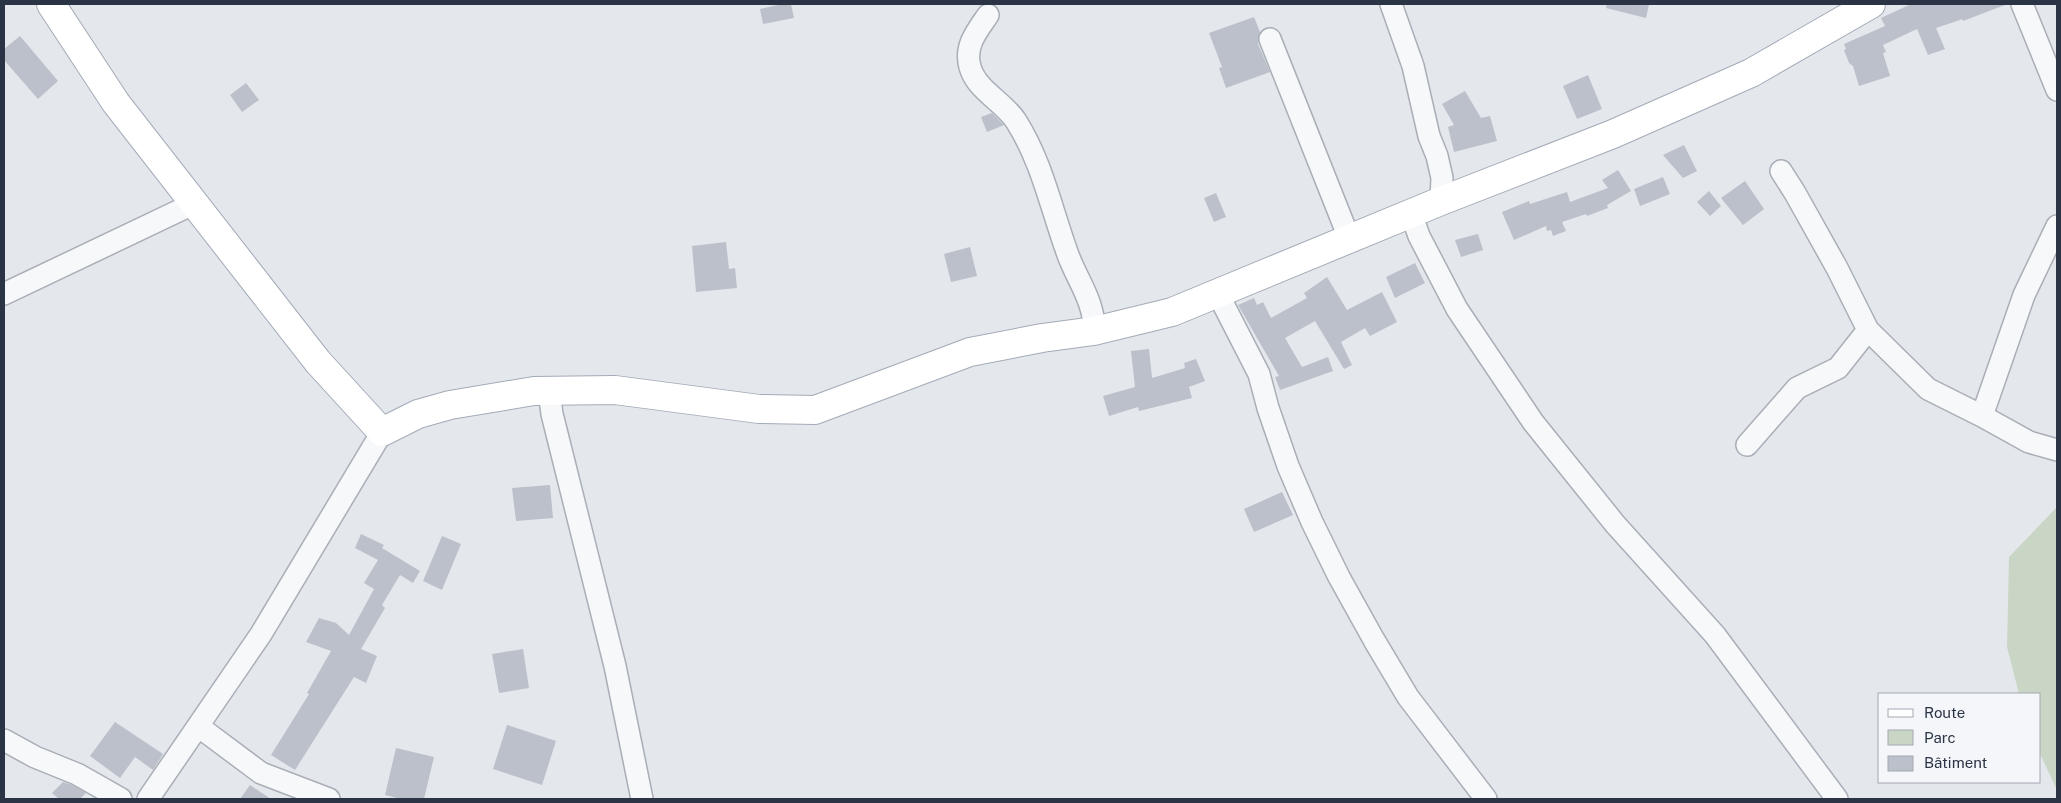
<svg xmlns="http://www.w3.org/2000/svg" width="2061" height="803" font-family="'Public Sans',sans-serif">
<rect width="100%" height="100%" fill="#e4e7ec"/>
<path fill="#c9d6c5" d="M2057,507V790L2040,754V694H2019L2007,647L2009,557Z"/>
<path fill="#bbc0ca" d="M783,4H791L794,18L763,24L760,9Z
M1607,4H1649L1646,18L1606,8Z
M1911,4L2005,5L1963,21L1962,19L1960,20L1936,28L1945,49L1928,55L1917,29L1883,45L1886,52L1883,53L1890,76L1859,86L1853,66L1849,63L1844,50L1846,49L1844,44L1885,26L1881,18Z
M1254,17L1260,32L1258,44L1270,72L1226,88L1219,68L1222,67L1209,33Z
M20,36L58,81L38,99L4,60V49Z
M1588,75L1602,109L1577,119L1563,86Z
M246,83L259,100L242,112L230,95Z
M1465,91L1481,118L1490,116L1497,141L1454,152L1448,127L1454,125L1442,104Z
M992,113L1004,125L987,132L981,117Z
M1684,145L1697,171L1683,178L1663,155Z
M1618,170L1631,191L1607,205L1608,208L1587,216L1586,214L1562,222L1566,231L1553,236L1551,230L1547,231L1546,226L1514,240L1502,212L1529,201L1530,204L1567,192L1570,202L1608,188L1602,180Z
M1663,177L1670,194L1640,206L1634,189Z
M1745,181L1764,209L1743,225L1721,198Z
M1709,191L1721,206L1710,216L1697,202Z
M1216,193L1226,217L1214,222L1204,198Z
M1478,234L1483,250L1461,257L1455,240Z
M726,242L729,269L735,268L737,288L696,292L692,246Z
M970,247L977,276L951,282L944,254Z
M1415,263L1425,283L1395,298L1386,277Z
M1327,277L1347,310L1382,292L1397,322L1370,336L1365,328L1341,342L1352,365L1344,369L1315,321L1285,338L1302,367L1328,357L1333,371L1280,390L1275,377L1279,376L1238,305L1254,298L1257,305L1263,302L1271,318L1307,298L1304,293Z
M1149,349L1152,378L1185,368L1184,363L1196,359L1205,381L1189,387L1192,398L1139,411L1138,407L1109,416L1103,396L1135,387L1131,351Z
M550,485L553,518L516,521L512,488Z
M1282,492L1293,515L1254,532L1244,509Z
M361,534L384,545L382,548L420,571L413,583L400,575L382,605L385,608L361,649L377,656L366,683L354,677L295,770L271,755L309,694L307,693L331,651L306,642L319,618L336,623L349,635L374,589L364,583L378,560L355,548Z
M442,536L461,544L442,590L423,581Z
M523,649L529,688L499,693L492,654Z
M115,722L163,754L153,770L135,757L120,778L90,756Z
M507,725L556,741L542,785L493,769Z
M396,748L434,757L424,799H401L385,795Z
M63,782L72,785L86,793L80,799H59L52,793Z
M250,785L271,799H240Z"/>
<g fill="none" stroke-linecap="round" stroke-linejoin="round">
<defs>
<path id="minor" d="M1391,4L1413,66L1429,136L1437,156L1442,178L1441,201
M2022,4L2057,90
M988,15C977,31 964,46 970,67C977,91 1003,101 1016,121C1042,162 1051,208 1067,252C1076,279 1095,301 1094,331
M1270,39L1349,238
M1781,171L1795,193L1837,268L1868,330L1928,389L1982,416
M1411,213L1419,236L1457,309L1533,422L1615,524L1715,635L1837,799
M2057,226L2024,295L1982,416L2029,442L2057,450
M1217,292L1259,374L1268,408L1288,466L1312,522L1339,577L1374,640L1408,697L1486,799
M4,294L195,203
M549,391L552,414L615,666L642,799
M1747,445L1797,388L1838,368L1868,330
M198,726L261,773L329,799
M4,740L35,757L77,774L121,799
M148,799L261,634L382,432"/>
<path id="major" d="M51,4L116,103L318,362L382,432L418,414L450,405L534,391L615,390L759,409L815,410L970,352L1042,338L1094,331L1172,312L1441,201L1613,134L1751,73L1871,4"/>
</defs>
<use href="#minor" stroke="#a9aeb7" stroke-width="24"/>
<use href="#major" stroke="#a3abb8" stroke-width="30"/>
<use href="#minor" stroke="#f7f8fa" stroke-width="21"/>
<use href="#major" stroke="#fff" stroke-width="28"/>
</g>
<rect width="2061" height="803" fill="none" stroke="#2b3445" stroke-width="10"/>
<rect x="1878" y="693" width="162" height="90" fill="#f4f6f9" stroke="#a4a8b1"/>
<rect x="1888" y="709" width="25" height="8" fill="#ffffff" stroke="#a4a8b1"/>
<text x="1924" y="718" font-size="15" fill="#2b3445">Route</text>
<rect x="1888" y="730" width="25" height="15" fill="#c9d6c5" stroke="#a4a8b1"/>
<text x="1924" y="743" font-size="15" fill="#2b3445">Parc</text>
<rect x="1888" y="756" width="25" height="15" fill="#bbc0ca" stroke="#a4a8b1"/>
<text x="1924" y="768" font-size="15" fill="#2b3445">Bâtiment</text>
</svg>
